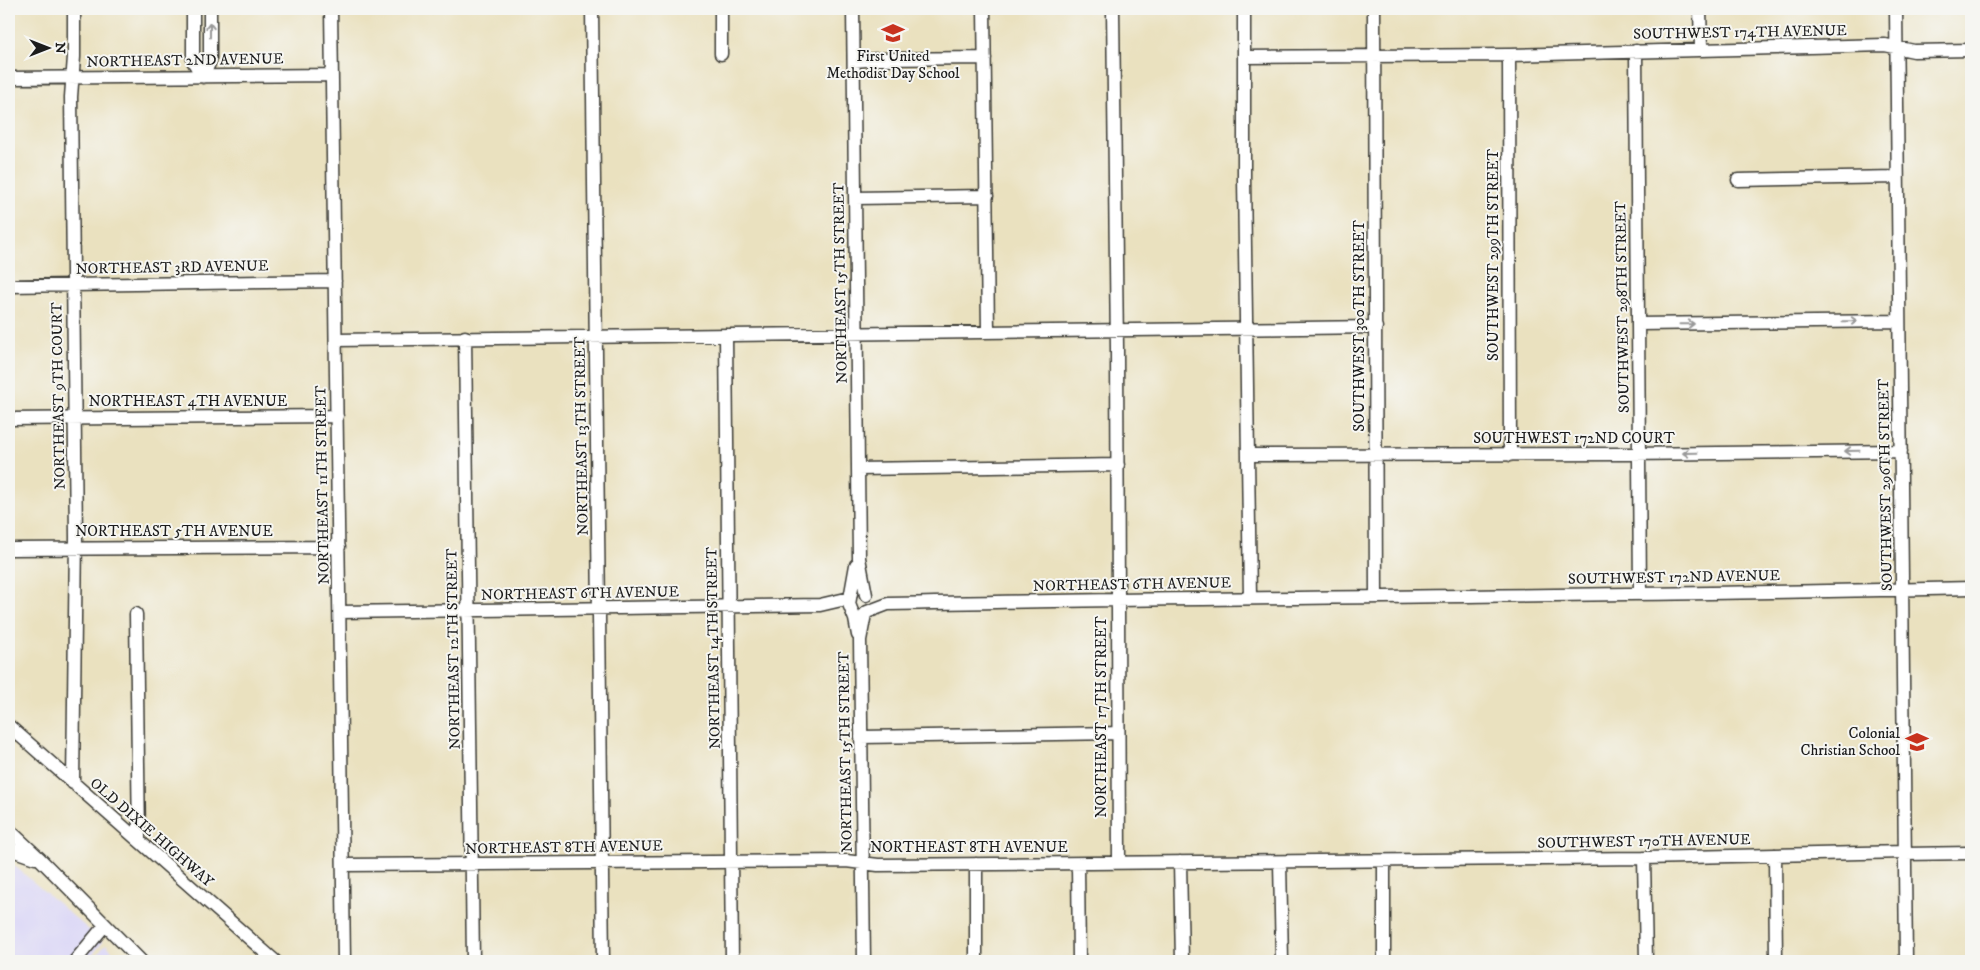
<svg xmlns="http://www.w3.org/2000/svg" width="1980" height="970" font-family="'IM FELL DW Pica',serif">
<rect width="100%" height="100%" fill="#f6f6f2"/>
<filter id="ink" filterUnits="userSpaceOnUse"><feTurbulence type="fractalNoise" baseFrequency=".02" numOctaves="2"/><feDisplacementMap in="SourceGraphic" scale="10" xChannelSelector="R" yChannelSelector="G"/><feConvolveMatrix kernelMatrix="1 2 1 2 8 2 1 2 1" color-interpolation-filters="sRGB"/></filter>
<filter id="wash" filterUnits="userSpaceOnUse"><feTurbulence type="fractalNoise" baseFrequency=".0096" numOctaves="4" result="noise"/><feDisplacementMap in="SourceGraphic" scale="20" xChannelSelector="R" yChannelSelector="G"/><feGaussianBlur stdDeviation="1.12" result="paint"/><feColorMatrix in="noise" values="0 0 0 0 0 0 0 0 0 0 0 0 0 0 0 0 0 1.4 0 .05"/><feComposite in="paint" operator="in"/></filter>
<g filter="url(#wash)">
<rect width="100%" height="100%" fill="#eae1bf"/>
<path fill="#dad6f7" d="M9,861L103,942L87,961H9Z
M106,944L121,961H92Z"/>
</g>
<g filter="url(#ink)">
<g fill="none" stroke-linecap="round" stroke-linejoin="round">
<defs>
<path id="minor" d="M193,9V61L203,77L210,61V9
M331,9L344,961
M592,9L603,961
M721,9V54
M853,9L859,558L866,595
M984,9L988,331
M1113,9L1117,348L1119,863
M1244,9V178L1250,598
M1374,9L1376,597
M1700,9L1701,48
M1896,9L1906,961
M1636,51L1640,594
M1509,55L1510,455
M1245,57L1509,55L1885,45L1914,51L1971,50
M854,61L879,59L985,58
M9,78L332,75
M1738,180L1897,177
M855,198L987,196
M9,286L335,281
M1638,324L1899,321
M726,335L732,961
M465,337L473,961
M336,340L1376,327
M9,419L337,416
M1248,455L1628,454L1901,451
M858,469L1118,465
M9,549L339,547
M856,565L849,604L855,619L858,635
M340,612L820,605L850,598
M867,612L888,604C1249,596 1610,597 1971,588
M136,614L139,840
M9,726L275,961
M861,737L1117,733
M73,783L76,537L71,97L74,57V9
M9,830L40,859L141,961
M9,849L35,858
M1905,854L1971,853
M1775,855L1776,961
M1644,858L1646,961
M1180,862L1182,961
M1280,862L1282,961
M976,864V961
M1078,864L1079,961
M344,865L846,861L878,865L1644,858L1905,852
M75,961L105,925
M864,961L860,640L865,614
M1384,961V861"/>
</defs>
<use href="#minor" stroke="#3b3a34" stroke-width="15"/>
<use href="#minor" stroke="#fff" stroke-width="12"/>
</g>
<defs><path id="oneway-shaft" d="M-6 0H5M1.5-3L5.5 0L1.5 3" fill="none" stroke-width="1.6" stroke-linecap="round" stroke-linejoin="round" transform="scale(1.25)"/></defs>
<g stroke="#999">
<use href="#oneway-shaft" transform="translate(210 30) rotate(-90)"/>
<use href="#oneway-shaft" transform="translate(1850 321) rotate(-1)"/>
<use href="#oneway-shaft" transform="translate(1687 324) rotate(-1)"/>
<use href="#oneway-shaft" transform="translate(1852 451) rotate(179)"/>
<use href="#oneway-shaft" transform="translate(1690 453) rotate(179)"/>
</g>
</g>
<defs>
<symbol id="school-bare" viewBox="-9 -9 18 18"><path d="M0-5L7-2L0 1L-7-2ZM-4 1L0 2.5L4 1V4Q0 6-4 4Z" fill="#c8321e" stroke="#f6f6f2" stroke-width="2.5" paint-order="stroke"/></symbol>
</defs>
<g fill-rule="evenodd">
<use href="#school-bare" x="877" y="17" width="32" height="32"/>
<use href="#school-bare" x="1901" y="726" width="32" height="32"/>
</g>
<g text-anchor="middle" stroke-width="4" stroke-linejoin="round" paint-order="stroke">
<g font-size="15" fill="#1c1c1c" stroke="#f6f6f2">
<text transform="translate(1740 32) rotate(-1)" y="5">SOUTHWEST 174TH AVENUE</text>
<text transform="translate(185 60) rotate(-1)" y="5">NORTHEAST 2ND AVENUE</text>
<text transform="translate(1493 255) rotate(-90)" y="5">SOUTHWEST 299TH STREET</text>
<text transform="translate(172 267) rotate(-1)" y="5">NORTHEAST 3RD AVENUE</text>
<text transform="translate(840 283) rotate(-91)" y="5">NORTHEAST 15TH STREET</text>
<text transform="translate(1622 307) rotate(-91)" y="5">SOUTHWEST 298TH STREET</text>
<text transform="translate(1359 326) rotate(-90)" y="5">SOUTHWEST 300TH STREET</text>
<text transform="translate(58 396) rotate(-91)" y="5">NORTHEAST 9TH COURT</text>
<text x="188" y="406">NORTHEAST 4TH AVENUE</text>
<text transform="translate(581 436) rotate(-91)" y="5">NORTHEAST 13TH STREET</text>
<text x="1574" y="443">SOUTHWEST 172ND COURT</text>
<text transform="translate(322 485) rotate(-91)" y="5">NORTHEAST 11TH STREET</text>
<text transform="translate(1885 485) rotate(-91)" y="5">SOUTHWEST 296TH STREET</text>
<text x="174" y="536">NORTHEAST 5TH AVENUE</text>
<text transform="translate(1674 577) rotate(-1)" y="5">SOUTHWEST 172ND AVENUE</text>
<text transform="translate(1132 584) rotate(-1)" y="5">NORTHEAST 6TH AVENUE</text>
<text transform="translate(580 593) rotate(-1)" y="5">NORTHEAST 6TH AVENUE</text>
<text transform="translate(713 648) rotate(-91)" y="5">NORTHEAST 14TH STREET</text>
<text transform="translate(453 649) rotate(-91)" y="5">NORTHEAST 12TH STREET</text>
<text transform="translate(1101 717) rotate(-90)" y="5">NORTHEAST 17TH STREET</text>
<text transform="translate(845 752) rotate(-91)" y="5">NORTHEAST 15TH STREET</text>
<text transform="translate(152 832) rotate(41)" y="5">OLD DIXIE HIGHWAY</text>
<text transform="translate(1644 841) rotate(-1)" y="5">SOUTHWEST 170TH AVENUE</text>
<text transform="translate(564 847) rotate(-1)" y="5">NORTHEAST 8TH AVENUE</text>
<text x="969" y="852">NORTHEAST 8TH AVENUE</text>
</g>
<g font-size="15" fill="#1c1c1c" stroke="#f6f6f2">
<text x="893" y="61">First United<tspan x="893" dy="17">Methodist Day School</tspan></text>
<text x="1900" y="738" text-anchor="end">Colonial<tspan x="1900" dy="17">Christian School</tspan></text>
</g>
</g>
<rect width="1980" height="970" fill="none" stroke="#f6f6f2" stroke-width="30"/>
<g transform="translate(48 48) rotate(90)" stroke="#f6f6f2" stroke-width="4" paint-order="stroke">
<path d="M0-4L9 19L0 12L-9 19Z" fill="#1c1c1c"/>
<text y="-8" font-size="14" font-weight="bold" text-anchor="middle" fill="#1c1c1c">N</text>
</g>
</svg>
